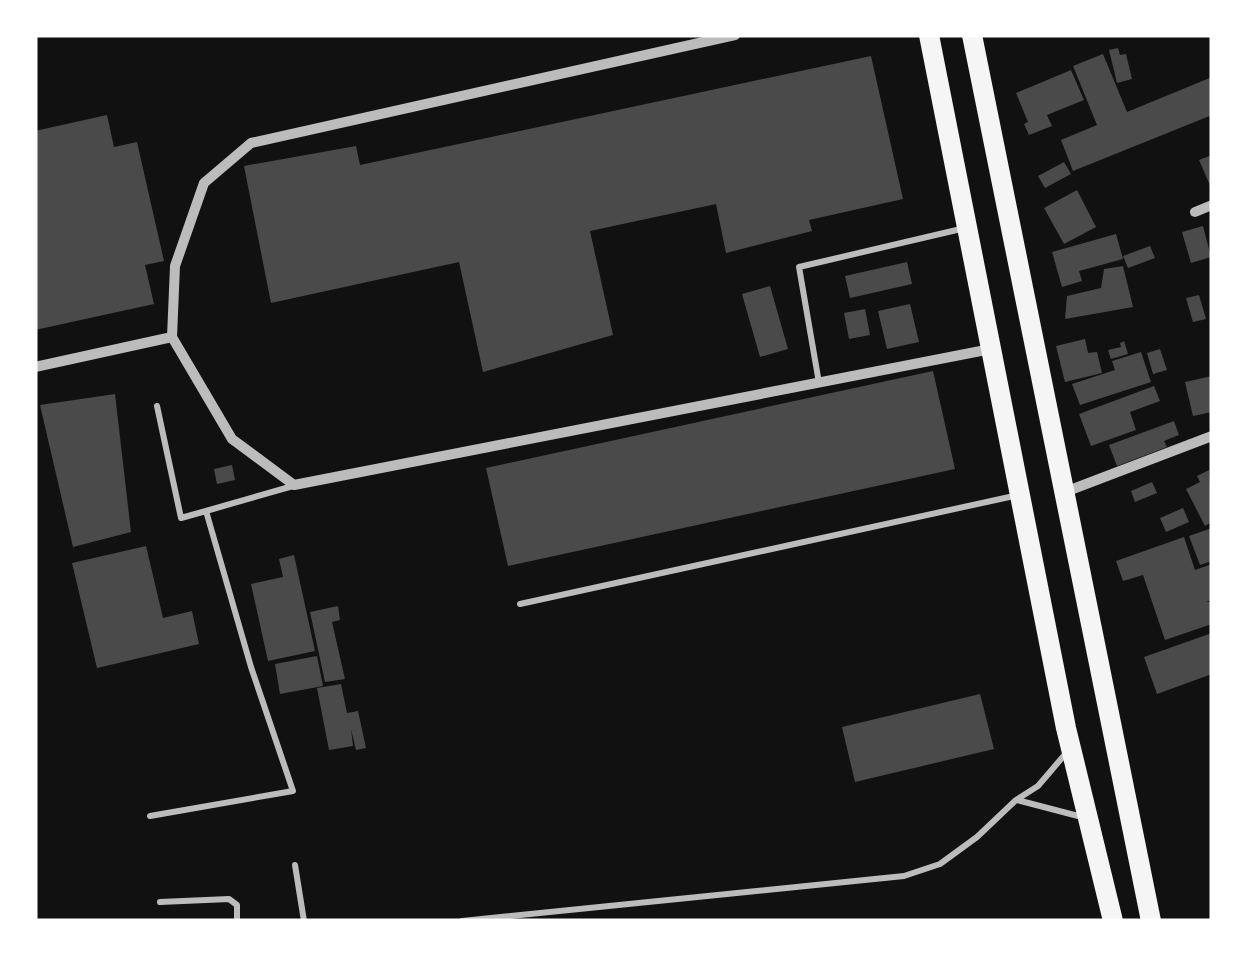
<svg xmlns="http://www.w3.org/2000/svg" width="1247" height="956" font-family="Ubuntu,sans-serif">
<rect width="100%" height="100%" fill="#111"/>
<path fill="#4a4a4a" d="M1118,48L1120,55L1126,54L1132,79L1117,83L1109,50Z
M1103,54L1127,112L1212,77V115L1073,171L1061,140L1097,125L1073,66Z
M871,56L903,199L809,220L812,231L726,253L716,204L590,231L613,335L483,372L459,262L271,303L244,166L356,146L360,165Z
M1071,70L1084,100L1047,115L1052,126L1029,135L1024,124L1028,122L1016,93Z
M107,115L114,147L137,142L164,261L145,265L154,304L35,330V131Z
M1212,155V190L1199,160Z
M1064,162L1071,174L1045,188L1038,176Z
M1077,190L1096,227L1064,244L1044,208Z
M1203,226L1211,257L1191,263L1182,232Z
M1116,234L1123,259L1079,271L1082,281L1062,287L1052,252Z
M1150,246L1155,258L1128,268L1123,256Z
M907,262L912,284L850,298L845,276Z
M1123,266L1133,307L1065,319L1067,296L1101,288L1104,269Z
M770,286L788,349L760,357L742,294Z
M1199,295L1206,319L1193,322L1186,298Z
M910,304L919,342L887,349L878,311Z
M865,309L870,335L849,339L844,313Z
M1085,339L1088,353L1097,352L1102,373L1065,382L1056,346Z
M1124,341L1128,354L1111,359L1108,350L1121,347L1120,343Z
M1160,349L1167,370L1153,374L1147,353Z
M1141,352L1151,382L1080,405L1072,384L1115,370L1112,361Z
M933,371L955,469L508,566L486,468Z
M1212,376V412L1193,416L1185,382Z
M1154,386L1160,401L1130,412L1136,430L1091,446L1079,414Z
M115,394L131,532L73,547L40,405Z
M1174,421L1179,435L1164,441L1167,447L1117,466L1109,445Z
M232,465L235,480L217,484L214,469Z
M1209,470L1212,522L1205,526L1186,489L1200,482L1197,476Z
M1152,482L1157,493L1135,502L1131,491Z
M1183,508L1189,522L1166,532L1160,518Z
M1212,528V561L1200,565L1189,536Z
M1184,537L1195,570L1212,564V600L1206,602H1212V624L1165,640L1143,575L1123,581L1116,561Z
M146,546L163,618L192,611L199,644L97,668L72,563Z
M294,555L315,651L268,661L251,584L283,577L279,559Z
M338,606L340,620L332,622L345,679L325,682L310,612Z
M1212,633V674L1157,694L1144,657Z
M317,656L323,686L280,694L275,664Z
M341,684L347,713L358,711L366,748L356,750L351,729L353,746L329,750L317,688Z
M980,694L994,749L855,782L842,727Z"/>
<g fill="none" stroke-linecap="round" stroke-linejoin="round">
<path stroke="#bcbcbc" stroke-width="6" d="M819,383L799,267L961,229
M157,406L181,518L206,511
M520,604L1014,496
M1017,800L1082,817
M150,816L293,791L251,667L206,511L293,486
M295,865L304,921
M160,902L229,899L237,905V921
M462,921L904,876L940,864L977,837L1016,800L1038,786L1067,752"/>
<path stroke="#bcbcbc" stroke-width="10" d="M735,35L251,143L204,183L175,266L172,337L232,439L294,485L991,349
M1195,212L1212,205
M35,367L172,337
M1065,492L1212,436"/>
<path stroke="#f5f5f5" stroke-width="20" d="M929,35L1066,728L1113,921
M972,35L1151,921"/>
</g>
<rect width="1247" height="956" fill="none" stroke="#ffffff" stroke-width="75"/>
</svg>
